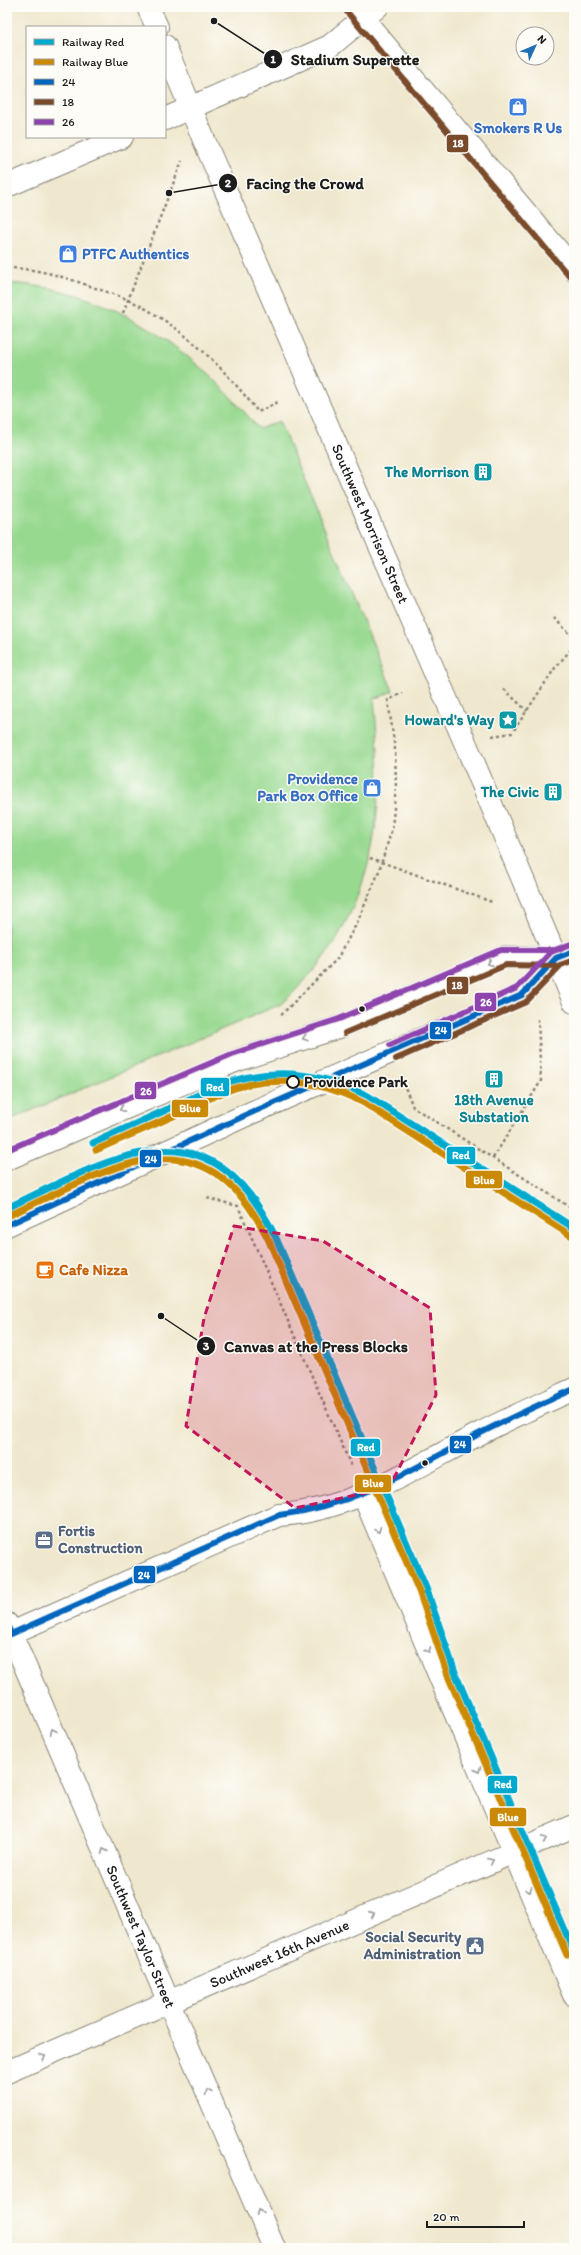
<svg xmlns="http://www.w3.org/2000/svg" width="581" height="2255" font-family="Itim,sans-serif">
<rect width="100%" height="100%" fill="#fdfcf7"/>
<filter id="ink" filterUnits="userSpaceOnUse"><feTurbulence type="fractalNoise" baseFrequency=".025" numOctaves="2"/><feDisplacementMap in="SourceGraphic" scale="8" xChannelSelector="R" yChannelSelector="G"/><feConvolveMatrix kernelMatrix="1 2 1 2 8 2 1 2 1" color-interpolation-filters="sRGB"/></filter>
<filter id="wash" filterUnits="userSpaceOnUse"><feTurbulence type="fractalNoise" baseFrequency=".012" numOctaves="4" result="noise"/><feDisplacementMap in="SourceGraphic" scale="16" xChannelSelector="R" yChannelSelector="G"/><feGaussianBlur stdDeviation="0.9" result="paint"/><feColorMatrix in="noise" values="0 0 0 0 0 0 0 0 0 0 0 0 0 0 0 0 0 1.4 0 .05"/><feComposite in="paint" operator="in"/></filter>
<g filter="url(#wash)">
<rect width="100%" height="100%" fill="#f0e8ce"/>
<path fill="#98d990" stroke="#5a7a56" d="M7,283C114,288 193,350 259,429L279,421L393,691L374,699C377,732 380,766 378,799C374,880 342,950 281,1004L7,1121Z"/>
</g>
<g filter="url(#ink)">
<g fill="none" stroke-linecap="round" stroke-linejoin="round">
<defs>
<g id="minor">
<path d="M165,119L330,46L377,7"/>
<path d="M7,186L122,137"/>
<path d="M556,958L574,1002"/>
<path d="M363,1494L574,1995"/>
<path id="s1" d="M7,2072L574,1826"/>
</g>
<g id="tertiary">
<path d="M148,7L157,27"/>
<path id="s2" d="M165,46L209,152L464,740L556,958"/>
<path d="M7,1159L235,1061L342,1026L504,957L556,958L574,951"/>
<path d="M7,1225L244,1116L522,995L556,958"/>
<path id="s3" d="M7,1624L274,2248"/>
<path d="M7,1635L279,1515C351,1511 412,1469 475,1436C507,1419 541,1404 574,1389"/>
</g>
<path id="primary" d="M353,7L574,270"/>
</defs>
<use href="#minor" stroke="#868275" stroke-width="24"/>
<use href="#tertiary" stroke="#868275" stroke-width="24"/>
<use href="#primary" stroke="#868275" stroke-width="24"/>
<path stroke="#868275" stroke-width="2.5" stroke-dasharray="3 3" stroke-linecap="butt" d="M7,268C35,268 61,276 87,285C98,289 110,293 122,297C176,320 223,366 258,412L278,402
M123,313L182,161
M554,618L574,638
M504,689L527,711
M492,736L512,733L555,668L574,646
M370,858L492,902
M281,1015L337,959L357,923L378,874L392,829L396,787L395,749L388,700L403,693
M401,1077L413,1107L574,1210
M493,1158L541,1081L538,1019
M207,1198L238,1206L352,1468"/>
<use href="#minor" stroke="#fff" stroke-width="22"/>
<use href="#tertiary" stroke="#fff" stroke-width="22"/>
<use href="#primary" stroke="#fff" stroke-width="22"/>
<defs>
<path id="bus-1" d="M7,1225L244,1116L522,995L556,958L574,951
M7,1624L11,1634L279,1515C354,1506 410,1471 475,1436C507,1419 541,1404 574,1389"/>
<path id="bus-2" d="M347,12L568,275
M345,1033L506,965L557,966L574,960
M396,1059L526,1002L561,965L574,960"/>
<path id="bus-3" d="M390,1045L517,988L551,952L571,944
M7,1150L232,1054L339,1019L501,950H555L571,944"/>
</defs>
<use href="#bus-1" stroke="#fdfcf7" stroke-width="9"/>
<use href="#bus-2" stroke="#fdfcf7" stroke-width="9"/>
<use href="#bus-3" stroke="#fdfcf7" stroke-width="9"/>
<use href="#bus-1" stroke="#0065bd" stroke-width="6"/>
<use href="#bus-2" stroke="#7a4b2a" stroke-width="6"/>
<use href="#bus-3" stroke="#8e44ad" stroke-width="6"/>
<defs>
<path id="rail-1" d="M93,1143C122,1130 151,1117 179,1104C197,1096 214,1086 232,1081C279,1067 325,1074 368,1096L574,1228
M7,1208C114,1157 208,1097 276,1238L426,1588L456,1675L574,1952"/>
<path id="rail-2" d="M96,1150C125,1137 154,1125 182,1112C199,1104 217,1094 235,1088C279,1075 323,1082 364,1103L570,1235
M10,1215C113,1167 203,1106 269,1241L419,1591L449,1678L567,1955"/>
</defs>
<use href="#rail-1" stroke="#fdfcf7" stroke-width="10"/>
<use href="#rail-2" stroke="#fdfcf7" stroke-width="10"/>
<use href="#rail-1" stroke="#00a9ce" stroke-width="7"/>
<use href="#rail-2" stroke="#cb8a06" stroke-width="7"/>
</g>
<defs><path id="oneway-chevron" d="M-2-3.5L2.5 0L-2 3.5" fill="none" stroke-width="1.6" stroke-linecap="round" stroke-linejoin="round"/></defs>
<g stroke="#999">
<use href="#oneway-chevron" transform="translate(490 963) rotate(157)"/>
<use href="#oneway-chevron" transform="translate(305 1038) rotate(162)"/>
<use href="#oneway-chevron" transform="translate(122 1109) rotate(157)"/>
<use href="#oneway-chevron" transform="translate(378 1530) rotate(67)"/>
<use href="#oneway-chevron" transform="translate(428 1650) rotate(67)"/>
<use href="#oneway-chevron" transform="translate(53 1731) rotate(-113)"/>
<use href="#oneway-chevron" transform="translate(478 1770) rotate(67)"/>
<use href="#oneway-chevron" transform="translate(544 1839) rotate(-23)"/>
<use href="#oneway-chevron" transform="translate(104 1851) rotate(-113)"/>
<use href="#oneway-chevron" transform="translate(491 1861) rotate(-24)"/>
<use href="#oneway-chevron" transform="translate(529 1890) rotate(67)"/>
<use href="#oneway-chevron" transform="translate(372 1914) rotate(-24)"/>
<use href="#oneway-chevron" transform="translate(43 2057) rotate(-23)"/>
<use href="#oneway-chevron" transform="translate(208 2092) rotate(-113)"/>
<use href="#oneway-chevron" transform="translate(259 2212) rotate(-113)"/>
</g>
</g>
<path fill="#c2185b" fill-opacity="0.2" stroke="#c2185b" stroke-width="3" stroke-dasharray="8 5" stroke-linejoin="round" d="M234,1226L323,1241L430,1308L436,1395L389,1488L295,1508L186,1426L204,1318Z"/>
<defs>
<symbol id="shop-square" viewBox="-11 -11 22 22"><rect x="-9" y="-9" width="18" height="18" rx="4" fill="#3f7fe0" stroke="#fdfcf7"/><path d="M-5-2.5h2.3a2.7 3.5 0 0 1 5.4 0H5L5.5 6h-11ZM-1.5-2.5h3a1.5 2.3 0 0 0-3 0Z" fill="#fff"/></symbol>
<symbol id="building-square" viewBox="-11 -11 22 22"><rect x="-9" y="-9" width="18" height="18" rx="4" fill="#0f9aa8" stroke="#fdfcf7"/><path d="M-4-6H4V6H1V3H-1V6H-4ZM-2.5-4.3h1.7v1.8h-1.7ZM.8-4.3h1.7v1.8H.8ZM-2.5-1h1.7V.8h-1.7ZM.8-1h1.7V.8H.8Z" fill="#fff"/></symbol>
<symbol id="sight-square" viewBox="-11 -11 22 22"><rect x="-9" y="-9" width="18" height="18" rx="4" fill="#0f9aa8" stroke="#fdfcf7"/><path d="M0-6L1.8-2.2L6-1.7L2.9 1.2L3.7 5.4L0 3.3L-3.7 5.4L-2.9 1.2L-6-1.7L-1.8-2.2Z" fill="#fff"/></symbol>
<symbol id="cafe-square" viewBox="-11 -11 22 22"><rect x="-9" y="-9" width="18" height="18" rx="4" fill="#e8710a" stroke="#fdfcf7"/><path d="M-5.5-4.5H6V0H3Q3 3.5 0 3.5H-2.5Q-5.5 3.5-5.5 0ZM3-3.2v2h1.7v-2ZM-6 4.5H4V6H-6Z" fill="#fff"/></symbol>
<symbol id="office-square" viewBox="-11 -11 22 22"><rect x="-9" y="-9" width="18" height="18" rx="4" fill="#5c6f8a" stroke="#fdfcf7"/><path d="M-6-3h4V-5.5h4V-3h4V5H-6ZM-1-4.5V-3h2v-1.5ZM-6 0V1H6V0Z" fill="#fff"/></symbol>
<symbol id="civic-square" viewBox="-11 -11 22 22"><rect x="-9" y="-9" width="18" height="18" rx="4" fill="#5c6f8a" stroke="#fdfcf7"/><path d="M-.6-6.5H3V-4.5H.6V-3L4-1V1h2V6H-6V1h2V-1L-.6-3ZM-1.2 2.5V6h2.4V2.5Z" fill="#fff"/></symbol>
</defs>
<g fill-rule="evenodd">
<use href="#shop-square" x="507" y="96" width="22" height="22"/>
<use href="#shop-square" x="57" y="243" width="22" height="22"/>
<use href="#building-square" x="472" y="461" width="22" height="22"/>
<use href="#sight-square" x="497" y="709" width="22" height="22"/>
<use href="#shop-square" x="361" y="777" width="22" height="22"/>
<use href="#building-square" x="542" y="781" width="22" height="22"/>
<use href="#building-square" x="483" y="1068" width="22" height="22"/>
<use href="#cafe-square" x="34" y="1259" width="22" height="22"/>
<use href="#office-square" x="33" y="1529" width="22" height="22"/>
<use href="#civic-square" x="464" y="1935" width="22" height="22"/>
</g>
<g fill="#1c1c1c" stroke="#fdfcf7" stroke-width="1.5">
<circle cx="362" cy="1009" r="3.5"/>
<circle cx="425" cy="1463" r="3.5"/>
</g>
<circle fill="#fdfcf7" stroke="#1c1c1c" stroke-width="2" cx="293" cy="1082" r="6"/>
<g text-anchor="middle" stroke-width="3" stroke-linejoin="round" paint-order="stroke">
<g font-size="15" font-weight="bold" fill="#366cbe" stroke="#fdfcf7">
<text x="518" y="133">Smokers R Us</text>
<text x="82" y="259" text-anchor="start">PTFC Authentics</text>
<text x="358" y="784" text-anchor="end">Providence<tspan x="358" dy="17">Park Box Office</tspan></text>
</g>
<g font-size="15" font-weight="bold" fill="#0d838f" stroke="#fdfcf7" text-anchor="end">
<text x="469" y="477">The Morrison</text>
<text x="494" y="725">Howard's Way</text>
<text x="539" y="797">The Civic</text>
<text x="494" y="1105" text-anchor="middle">18th Avenue<tspan x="494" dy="17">Substation</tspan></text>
</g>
<g font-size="15" fill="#1c1c1c" stroke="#fdfcf7">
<text dy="5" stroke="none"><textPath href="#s2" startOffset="520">Southwest Morrison Street</textPath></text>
<text dy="5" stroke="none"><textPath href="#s3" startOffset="340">Southwest Taylor Street</textPath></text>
<text dy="5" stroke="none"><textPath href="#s1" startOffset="297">Southwest 16th Avenue</textPath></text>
</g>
<g font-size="15" font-weight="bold" fill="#1c1c1c" stroke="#fdfcf7" text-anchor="start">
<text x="304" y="1087">Providence Park</text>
</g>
<g font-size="15" font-weight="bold" fill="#c56008" stroke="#fdfcf7" text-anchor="start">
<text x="59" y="1275">Cafe Nizza</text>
</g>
<g font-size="15" font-weight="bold" fill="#4e5e75" stroke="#fdfcf7" text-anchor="start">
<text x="58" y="1536">Fortis<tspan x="58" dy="17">Construction</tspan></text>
<text x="461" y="1942" text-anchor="end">Social Security<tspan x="461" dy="17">Administration</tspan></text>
</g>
</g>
<path fill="none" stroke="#1c1c1c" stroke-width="1.5" d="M214 21L273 59M169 193L228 183M161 1316L206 1346"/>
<g fill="#1c1c1c" stroke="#fdfcf7" stroke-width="1.5">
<circle cx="214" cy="21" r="4"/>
<circle cx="169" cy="193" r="4"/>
<circle cx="161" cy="1316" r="4"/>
<circle cx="273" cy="59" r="10"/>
<circle cx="228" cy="183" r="10"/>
<circle cx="206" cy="1346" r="10"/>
</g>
<g font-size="12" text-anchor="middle" font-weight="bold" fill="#fff">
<text x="273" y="63">1</text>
<text x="228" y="187">2</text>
<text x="206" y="1350">3</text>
</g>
<g font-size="16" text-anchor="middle" font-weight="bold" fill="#1c1c1c" stroke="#fdfcf7" stroke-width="3" stroke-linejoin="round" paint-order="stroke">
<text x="355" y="65">Stadium Superette</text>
<text x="305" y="189">Facing the Crowd</text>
<text x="316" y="1352">Canvas at the Press Blocks</text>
</g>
<g stroke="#fdfcf7" stroke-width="1.5">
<rect x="446" y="134" width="23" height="19" rx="4" fill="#7a4b2a"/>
<rect x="446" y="976" width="23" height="19" rx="4" fill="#7a4b2a"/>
<rect x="474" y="992" width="23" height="20" rx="4" fill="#8e44ad"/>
<rect x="429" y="1021" width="23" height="19" rx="4" fill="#0065bd"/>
<rect x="200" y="1077" width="30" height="20" rx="4" fill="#00a9ce"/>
<rect x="134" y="1081" width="23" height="19" rx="4" fill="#8e44ad"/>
<rect x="171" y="1099" width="38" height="19" rx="4" fill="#cb8a06"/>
<rect x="446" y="1146" width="30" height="19" rx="4" fill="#00a9ce"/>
<rect x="139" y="1149" width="23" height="19" rx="4" fill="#0065bd"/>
<rect x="465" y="1170" width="38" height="19" rx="4" fill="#cb8a06"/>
<rect x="449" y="1435" width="23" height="19" rx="4" fill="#0065bd"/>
<rect x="350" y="1438" width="31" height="19" rx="4" fill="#00a9ce"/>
<rect x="354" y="1474" width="38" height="19" rx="4" fill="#cb8a06"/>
<rect x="133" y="1565" width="23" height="19" rx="4" fill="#0065bd"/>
<rect x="487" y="1775" width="31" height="19" rx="4" fill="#00a9ce"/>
<rect x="489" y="1807" width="38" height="20" rx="4" fill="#cb8a06"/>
</g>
<g font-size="11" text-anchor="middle" font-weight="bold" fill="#fff">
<text x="458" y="147">18</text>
<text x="457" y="989">18</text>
<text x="486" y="1006">26</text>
<text x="441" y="1034">24</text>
<text x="215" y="1091">Red</text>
<text x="146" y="1095">26</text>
<text x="190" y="1112">Blue</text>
<text x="461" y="1159">Red</text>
<text x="151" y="1163">24</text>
<text x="484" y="1184">Blue</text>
<text x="460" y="1448">24</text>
<text x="366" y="1451">Red</text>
<text x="373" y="1487">Blue</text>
<text x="144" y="1579">24</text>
<text x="503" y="1788">Red</text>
<text x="508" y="1821">Blue</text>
</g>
<rect width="581" height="2255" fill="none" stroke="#fdfcf7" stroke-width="24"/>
<rect x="26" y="26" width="140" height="112" fill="#fdfcf7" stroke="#a3a29f"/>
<rect x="34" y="39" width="20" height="6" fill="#00a9ce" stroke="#a3a29f"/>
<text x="62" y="46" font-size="12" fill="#1c1c1c">Railway Red</text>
<rect x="34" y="59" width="20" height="6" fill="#cb8a06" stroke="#a3a29f"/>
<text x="62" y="66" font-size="12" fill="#1c1c1c">Railway Blue</text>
<rect x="34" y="79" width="20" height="6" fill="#0065bd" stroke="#a3a29f"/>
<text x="62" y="86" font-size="12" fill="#1c1c1c">24</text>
<rect x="34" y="99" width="20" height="6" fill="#7a4b2a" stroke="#a3a29f"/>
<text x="62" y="106" font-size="12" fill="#1c1c1c">18</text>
<rect x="34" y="119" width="20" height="6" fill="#8e44ad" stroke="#a3a29f"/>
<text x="62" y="126" font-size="12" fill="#1c1c1c">26</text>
<g transform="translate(535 46) rotate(46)"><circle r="19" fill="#fdfcf7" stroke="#a3a29f"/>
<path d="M0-3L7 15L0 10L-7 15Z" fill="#1f6fb2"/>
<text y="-6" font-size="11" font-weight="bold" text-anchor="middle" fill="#1c1c1c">N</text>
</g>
<path d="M427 2221v6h97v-6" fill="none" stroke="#1c1c1c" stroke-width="2"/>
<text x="433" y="2221" font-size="12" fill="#1c1c1c" stroke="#fdfcf7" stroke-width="3" paint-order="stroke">20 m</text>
</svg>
